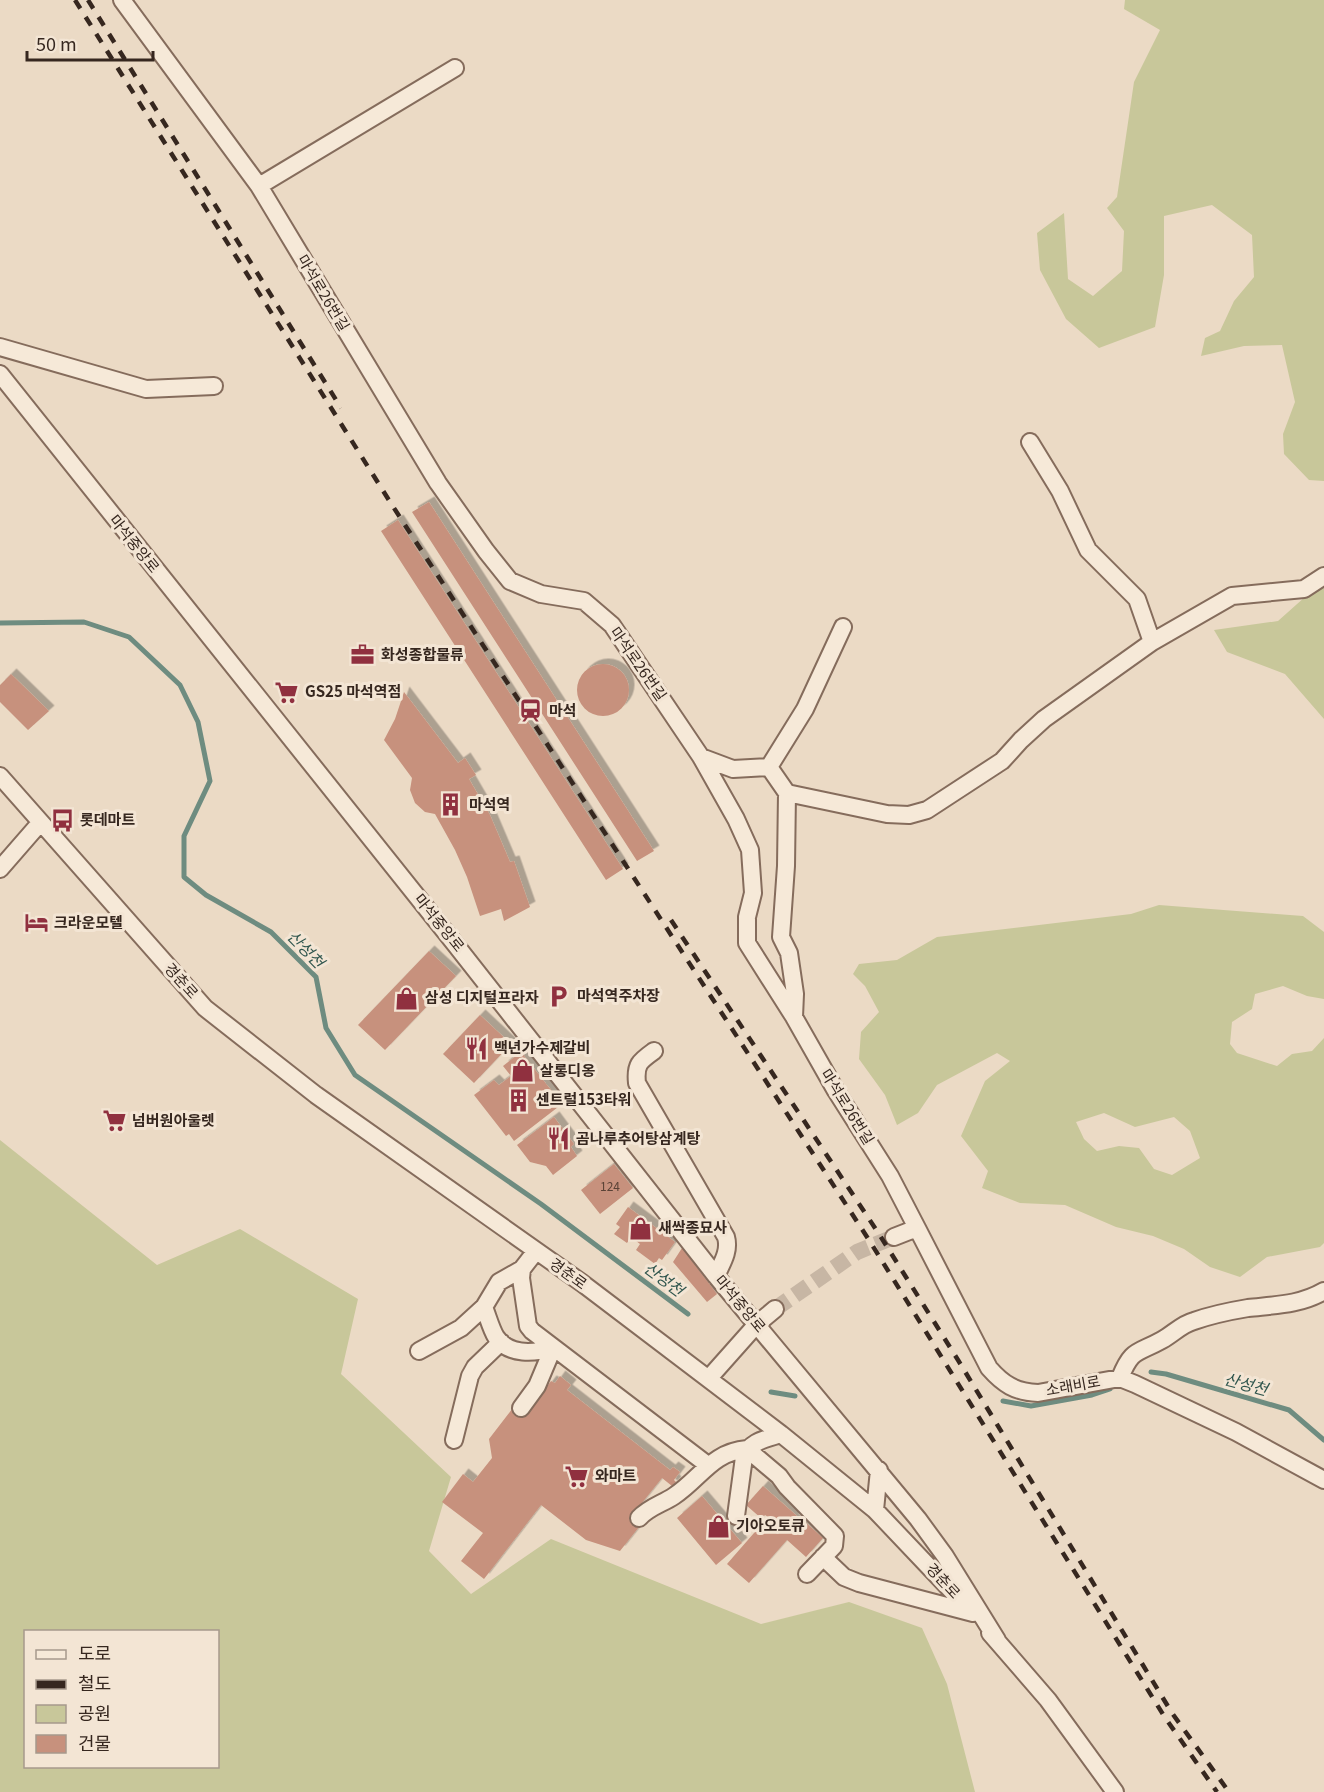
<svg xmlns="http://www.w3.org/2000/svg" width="1324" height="1792" font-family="Georgia,'Noto Sans KR',serif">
<defs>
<filter id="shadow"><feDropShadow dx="5.5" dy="-5.5" stdDeviation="0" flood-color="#0004"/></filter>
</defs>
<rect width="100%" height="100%" fill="#ebdac5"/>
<path fill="#c8c79a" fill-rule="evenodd" d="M1125,0H1324V481L1309,480L1284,454L1283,434L1295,402L1282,345L1244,346L1201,356L1205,338L1220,331L1234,301L1254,277L1252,235L1212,205L1164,216V275L1155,327L1099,348L1066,319L1040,270L1037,233L1064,213L1068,279L1093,296L1122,271L1124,231L1107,208L1117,197L1134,82L1160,30L1124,9Z
M1324,580V719L1285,674L1227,652L1214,630L1278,621Z
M1159,905L1303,916L1324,932V999L1307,996L1283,986L1255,994L1252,1009L1232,1022L1230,1044L1237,1053L1277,1066L1292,1054L1312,1051L1324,1038V1243L1320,1247L1267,1257L1240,1277L1210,1267L1184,1249L1153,1236L1116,1227L1065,1205L1020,1203L982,1188L988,1171L961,1136L985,1081L1010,1061L997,1053L937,1085L918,1113L897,1125L885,1095L859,1059L861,1032L879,1012L865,986L853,974L859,964L897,960L937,937L1131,914ZM1104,1113L1135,1127L1174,1117L1190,1131L1200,1158L1172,1175L1154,1169L1139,1148L1119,1146L1097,1151L1084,1139L1076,1122Z
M0,1140L157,1265L240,1229L358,1299L341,1374L451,1477L429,1551L471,1594L551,1539L761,1624L849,1602L922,1628L947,1684L975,1792H0ZM26,1632H218V1766H26Z"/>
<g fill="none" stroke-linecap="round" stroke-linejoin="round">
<path stroke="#6e8c80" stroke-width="5" d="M0,623L84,622L129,637L180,685L198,722L210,781L184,836V877L206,895L271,932L316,977L326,1028L355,1075L541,1204L688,1314
M1151,1372L1166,1374L1289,1410L1324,1440
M771,1392L795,1396
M1003,1401L1031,1406L1092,1395L1110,1389"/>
</g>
<path fill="#c7917d" filter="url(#shadow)" d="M429,502L654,851L637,861L412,512Z
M398,520L623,869L606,880L381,531Z
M577 690a26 26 0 1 1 52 0a26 26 0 1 1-52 0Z
M11,674L49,711L28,730L0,702V685Z
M404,692L458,763L465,758L476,775L469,779L490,815L510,862L514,861L530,907L504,921L501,909L480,916L467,877L455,850L435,814L425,812L415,803L410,790L412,778L384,740L395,719Z
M429,951L456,976L385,1050L358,1025Z
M480,1015L511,1044L474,1083L443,1054Z
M521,1052L562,1104L514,1141L509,1134L506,1136L474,1095L494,1080L499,1085L511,1076L503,1066Z
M554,1117L574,1144L571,1147L577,1156L553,1175L546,1166L530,1162L517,1145Z
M614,1164L633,1188L600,1214L581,1190Z
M628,1207L675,1242L662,1260L659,1258L655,1264L636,1250L640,1244L631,1237L627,1243L614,1234L620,1227L616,1224Z
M682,1248L717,1294L707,1302L673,1262Z
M560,1376L571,1385L567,1390L670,1470L673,1467L680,1472L674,1480L676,1482L672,1486L662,1478L633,1514L643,1522L620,1551L586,1540L541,1505L484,1579L461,1561L483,1533L442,1502L463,1474L473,1482L492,1458L489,1439L516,1404L527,1413L551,1381L555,1383Z
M763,1486L797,1516L793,1519L800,1525L804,1521L823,1538L806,1557L787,1540L749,1583L727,1564L768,1517L765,1515L762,1519L746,1505Z
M702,1496L742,1543L716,1565L677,1518Z"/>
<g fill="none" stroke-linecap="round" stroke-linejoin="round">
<path stroke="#c7b6a4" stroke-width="16" stroke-dasharray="16 8" stroke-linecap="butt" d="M775,1309L857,1252L894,1237"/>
<defs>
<path id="minor" d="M122,0L259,186L438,483L486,551L510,581L541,594L584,601L612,625L701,757L736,819L750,850L753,893L747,917V943L794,1017L836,1091L890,1176L917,1228
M259,186L455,68
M0,347L146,389L214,386
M0,374L455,944L716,1276L918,1519L945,1556L997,1640
M1030,442L1060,491L1088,550L1137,599L1152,642
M701,757L733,769L769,767L787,793L786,866L781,937L789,953L795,994L794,1017
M769,767L805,709L843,627
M0,776L205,1008L316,1095L582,1283L781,1434L875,1510L969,1609
M787,793L887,814L909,815L927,810L1002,761L1021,740L1044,719L1152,642L1232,596L1304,589L1324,576
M0,869L40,823
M654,1051C640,1061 635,1064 637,1083L726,1237C730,1251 722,1263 716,1276
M894,1237L917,1228L989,1368C1003,1384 1015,1392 1038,1393L1120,1378L1135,1384L1236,1432L1324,1480
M536,1251L522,1269L521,1278L528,1326L532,1331L709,1466
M484,1307C488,1317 491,1329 496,1337C509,1356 535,1353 553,1348
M419,1351L461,1328L484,1307L499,1282L522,1269
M709,1378L757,1324L775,1309
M1120,1378C1132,1348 1137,1354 1162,1340C1173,1334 1182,1324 1194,1321C1211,1315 1230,1311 1248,1308C1275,1305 1300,1305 1324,1291
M521,1408L537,1386L553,1348
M454,1440L470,1376L475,1367L501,1342
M875,1510L879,1470
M736,1516L744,1457C750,1441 766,1439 781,1434
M639,1518C649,1507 662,1504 674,1496C701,1478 712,1452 747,1449L779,1476L787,1487L835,1536L834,1546L807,1574
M823,1557L844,1577L859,1583L973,1613
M990,1633L1048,1700L1115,1792"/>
</defs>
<use href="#minor" stroke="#856c5c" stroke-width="20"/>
<use href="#minor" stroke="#f6e9d8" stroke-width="16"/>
<path stroke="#36271f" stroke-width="4.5" stroke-dasharray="10 10" stroke-linecap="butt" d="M75,0L392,505L869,1240L1164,1716L1217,1792
M88,0L341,408
M671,920L879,1234L958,1360L1172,1713L1229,1792"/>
</g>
<defs>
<symbol id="office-bare" viewBox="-9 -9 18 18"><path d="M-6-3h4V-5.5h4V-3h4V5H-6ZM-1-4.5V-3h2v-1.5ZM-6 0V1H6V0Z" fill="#90303f" stroke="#f3e5d4" stroke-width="2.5" paint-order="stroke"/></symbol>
<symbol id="supermarket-bare" viewBox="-9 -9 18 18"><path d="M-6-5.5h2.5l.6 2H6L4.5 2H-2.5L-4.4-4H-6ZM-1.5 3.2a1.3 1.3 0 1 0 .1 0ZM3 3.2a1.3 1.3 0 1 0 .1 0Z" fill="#90303f" stroke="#f3e5d4" stroke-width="2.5" paint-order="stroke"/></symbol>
<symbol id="station-bare" viewBox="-9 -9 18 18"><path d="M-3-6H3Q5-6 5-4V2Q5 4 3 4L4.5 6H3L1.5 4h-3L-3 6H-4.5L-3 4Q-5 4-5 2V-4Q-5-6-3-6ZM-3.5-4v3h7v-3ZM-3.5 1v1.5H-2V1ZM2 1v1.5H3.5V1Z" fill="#90303f" stroke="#f3e5d4" stroke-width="2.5" paint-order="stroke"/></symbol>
<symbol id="building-bare" viewBox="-9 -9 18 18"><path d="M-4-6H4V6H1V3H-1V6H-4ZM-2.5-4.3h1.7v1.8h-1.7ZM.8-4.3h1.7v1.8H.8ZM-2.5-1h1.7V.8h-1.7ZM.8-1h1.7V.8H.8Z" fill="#90303f" stroke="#f3e5d4" stroke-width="2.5" paint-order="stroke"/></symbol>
<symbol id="bus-bare" viewBox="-9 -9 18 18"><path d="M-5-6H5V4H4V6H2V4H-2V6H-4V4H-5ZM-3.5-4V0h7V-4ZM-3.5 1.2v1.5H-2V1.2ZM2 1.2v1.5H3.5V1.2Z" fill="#90303f" stroke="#f3e5d4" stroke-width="2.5" paint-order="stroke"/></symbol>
<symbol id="hotel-bare" viewBox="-9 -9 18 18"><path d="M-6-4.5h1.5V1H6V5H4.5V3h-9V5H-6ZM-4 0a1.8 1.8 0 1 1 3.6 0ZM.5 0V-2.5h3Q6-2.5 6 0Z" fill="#90303f" stroke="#f3e5d4" stroke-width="2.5" paint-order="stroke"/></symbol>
<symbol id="parking-bare" viewBox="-9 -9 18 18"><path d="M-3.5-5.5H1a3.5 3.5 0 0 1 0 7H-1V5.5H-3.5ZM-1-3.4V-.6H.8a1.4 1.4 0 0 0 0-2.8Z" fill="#90303f" stroke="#f3e5d4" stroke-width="2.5" paint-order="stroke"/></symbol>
<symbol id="shop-bare" viewBox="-9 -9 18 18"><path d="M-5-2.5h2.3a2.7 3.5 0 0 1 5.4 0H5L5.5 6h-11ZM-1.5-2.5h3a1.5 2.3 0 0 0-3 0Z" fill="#90303f" stroke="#f3e5d4" stroke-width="2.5" paint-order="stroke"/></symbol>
<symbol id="restaurant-bare" viewBox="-9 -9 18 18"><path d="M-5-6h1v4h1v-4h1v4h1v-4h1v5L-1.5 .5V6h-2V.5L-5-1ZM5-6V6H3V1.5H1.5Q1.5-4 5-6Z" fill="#90303f" stroke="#f3e5d4" stroke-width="2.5" paint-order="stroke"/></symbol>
</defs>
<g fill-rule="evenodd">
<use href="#office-bare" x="346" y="638" width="33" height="33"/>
<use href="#supermarket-bare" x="270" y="676" width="33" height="33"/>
<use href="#station-bare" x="514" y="694" width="33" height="33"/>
<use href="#building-bare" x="434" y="788" width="33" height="33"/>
<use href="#bus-bare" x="46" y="804" width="33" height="33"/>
<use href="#hotel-bare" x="20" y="906" width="33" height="33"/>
<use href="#parking-bare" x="542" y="980" width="33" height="33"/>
<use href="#shop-bare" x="390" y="982" width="33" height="33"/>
<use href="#restaurant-bare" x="460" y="1032" width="33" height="33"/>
<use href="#shop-bare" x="506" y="1054" width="33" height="33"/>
<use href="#building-bare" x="502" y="1084" width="33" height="33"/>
<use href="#supermarket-bare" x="98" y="1104" width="33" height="33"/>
<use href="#restaurant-bare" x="542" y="1122" width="33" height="33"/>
<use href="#shop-bare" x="624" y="1212" width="33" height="33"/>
<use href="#supermarket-bare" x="560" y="1460" width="33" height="33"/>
<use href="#shop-bare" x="702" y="1510" width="33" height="33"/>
</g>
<g text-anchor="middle" stroke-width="6" stroke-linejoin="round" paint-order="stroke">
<g font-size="12" fill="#5a4236">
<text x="610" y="1191">124</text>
</g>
<g font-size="15" fill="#36271f" stroke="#f3e5d4">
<text transform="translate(323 293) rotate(59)" y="5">마석로26번길</text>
<text transform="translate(134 544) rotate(51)" y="5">마석중앙로</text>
<text transform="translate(638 664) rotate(55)" y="5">마석로26번길</text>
<text transform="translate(439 923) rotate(51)" y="5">마석중앙로</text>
<text transform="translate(181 981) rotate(48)" y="5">경춘로</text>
<text transform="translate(847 1107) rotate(58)" y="5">마석로26번길</text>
<text transform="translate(568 1274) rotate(36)" y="5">경춘로</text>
<text transform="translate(740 1304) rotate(50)" y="5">마석중앙로</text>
<text transform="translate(1073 1386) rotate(-10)" y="5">소래비로</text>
<text transform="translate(943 1581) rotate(47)" y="5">경춘로</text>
</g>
<g font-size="15" font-weight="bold" fill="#36271f" stroke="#f3e5d4" text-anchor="start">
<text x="381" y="660">화성종합물류</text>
<text x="305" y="697">GS25 마석역점</text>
<text x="549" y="716">마석</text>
<text x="469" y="810">마석역</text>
<text x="80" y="825">롯데마트</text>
<text x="54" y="928">크라운모텔</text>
<text x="577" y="1001">마석역주차장</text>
<text x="425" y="1003">삼성 디지털프라자</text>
<text x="494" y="1053">백년가수제갈비</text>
<text x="540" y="1076">살롱디옹</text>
<text x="536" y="1105">센트럴153타워</text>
<text x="132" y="1126">넘버원아울렛</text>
<text x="576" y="1144">곰나루추어탕삼계탕</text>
<text x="658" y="1233">새싹종묘사</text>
<text x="595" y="1481">와마트</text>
<text x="736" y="1531">기아오토큐</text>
</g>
<g font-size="16" font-style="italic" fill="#2f554d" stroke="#f3e5d4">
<text transform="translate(306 949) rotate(46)" y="6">산성천</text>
<text transform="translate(664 1279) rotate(37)" y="6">산성천</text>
<text transform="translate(1246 1384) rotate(15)" y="6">산성천</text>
</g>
</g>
<rect x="24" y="1630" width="195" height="138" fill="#f3e5d4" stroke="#a7998c" stroke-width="1.5"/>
<rect x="36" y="1650" width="30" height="9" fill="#f6e9d8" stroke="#a7998c" stroke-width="1.5"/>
<text x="78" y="1660" font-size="18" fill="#36271f">도로</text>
<rect x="36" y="1680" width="30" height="9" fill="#36271f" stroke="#a7998c" stroke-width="1.5"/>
<text x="78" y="1690" font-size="18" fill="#36271f">철도</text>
<rect x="36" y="1705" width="30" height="18" fill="#c8c79a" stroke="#a7998c" stroke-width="1.5"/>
<text x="78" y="1720" font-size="18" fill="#36271f">공원</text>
<rect x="36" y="1735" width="30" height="18" fill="#c7917d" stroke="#a7998c" stroke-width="1.5"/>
<text x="78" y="1750" font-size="18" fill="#36271f">건물</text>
<path d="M27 51v9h126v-9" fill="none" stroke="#36271f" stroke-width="3"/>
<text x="36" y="51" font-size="18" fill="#36271f" stroke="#f3e5d4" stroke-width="4.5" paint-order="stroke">50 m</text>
</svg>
